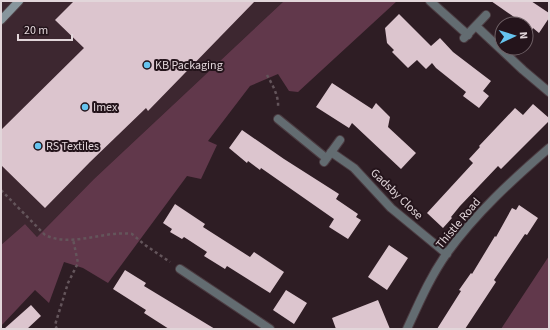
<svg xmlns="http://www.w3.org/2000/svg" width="550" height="330" font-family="'Source Sans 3',sans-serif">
<rect width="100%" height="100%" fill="#2e1d24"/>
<path fill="#3d2730" d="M1,1H284L94,179L37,237L25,224L1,245Z"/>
<path fill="#61384b" d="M284,1H397L298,92L289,91L278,74L250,86L208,141L217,145L201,179L187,176L108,283L83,268L64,262L49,303L35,290L1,326V245L25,224L37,237L94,179Z
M549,256V329H501Z"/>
<path fill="#dcc5ce" d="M74,1H255L148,111L146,108L90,162L45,208L1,165V130L84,48L55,20Z
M491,1H531L549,13V18L539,33L533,28L532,30L526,25V24H524Z
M399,14L431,46L440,38L453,52L491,81L483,91L489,96L479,108L463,96L466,92L436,68L432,63L426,69L417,60L408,68L392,52L394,50L387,43L385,28Z
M332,83L372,109L376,103L390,117L388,127L416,153L401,169L352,123L349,128L316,107Z
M533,104L549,118V121L501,169L498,166L460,206L451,217L452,218L443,228L427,213L473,163L469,159L480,147L479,146L515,108L523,115Z
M242,130L284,159L339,194L336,199L358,214L356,217L361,220L348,239L329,227L334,219L261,168L260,170L248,161L247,163L229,148Z
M175,204L205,224L203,227L250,257L254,252L284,272L270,293L227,266L225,269L204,256L207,252L184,237L182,239L170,232L172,229L163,223Z
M519,205L538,218L527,235L525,234L494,280L496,282L465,329H437L461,291L459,290L471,273L472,274L495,236L496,237L512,208L516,210Z
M389,245L408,258L387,290L368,277Z
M125,270L146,283L144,286L215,329H169L144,313L146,310L113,289Z
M286,290L307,303L294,324L273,310Z
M378,300L390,329H336L332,318Z
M31,305L41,316L27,329H4Z"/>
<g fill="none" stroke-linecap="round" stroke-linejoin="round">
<defs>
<path id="lane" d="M430,1L468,35
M278,119L326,158"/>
<path id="street" d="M476,26L523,70L549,92
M464,38L486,15
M331,152L354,168L391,208L447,254
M324,162L340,140
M180,269L270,329
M407,329C419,303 430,277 447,253C476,213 512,180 549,148"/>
<path id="secondary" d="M1,20L19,1"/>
</defs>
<use href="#lane" stroke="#4b3b41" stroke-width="10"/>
<use href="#street" stroke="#4b3b41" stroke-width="10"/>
<use href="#secondary" stroke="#4b3b41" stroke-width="10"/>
<path stroke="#64555b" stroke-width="2.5" stroke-dasharray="3 3" stroke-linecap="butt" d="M267,75C272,84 279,96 278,107
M1,190L45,235C72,248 104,230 132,234L145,245L170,262
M57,329L55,325L68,283L78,263L73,239"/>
<use href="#lane" stroke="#636c71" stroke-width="8"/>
<use href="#street" stroke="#636c71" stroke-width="8"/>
<use href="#secondary" stroke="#88969d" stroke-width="8"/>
</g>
<g fill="#66c4ef" stroke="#24141b" stroke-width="1.5">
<circle cx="147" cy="65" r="4"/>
<circle cx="85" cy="107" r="4"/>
<circle cx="38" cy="146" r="4"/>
</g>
<g text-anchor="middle" stroke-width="4" stroke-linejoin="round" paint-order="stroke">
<g font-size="12" fill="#e2d6da" stroke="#24141b" text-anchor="start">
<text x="155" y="69">KB Packaging</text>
<text x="93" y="111">Imex</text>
<text x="46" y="150">RS Textiles</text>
</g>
<g font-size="12" fill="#e2d6da" stroke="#24141b">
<text transform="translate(397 194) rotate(44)" y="4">Gadsby Close</text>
<text transform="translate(458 223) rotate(-50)" y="4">Thistle Road</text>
</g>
</g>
<rect width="550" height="330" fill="none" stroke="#e2d6da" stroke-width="4"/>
<g transform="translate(514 36) rotate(86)"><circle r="19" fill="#24141b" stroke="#706267"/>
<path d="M0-3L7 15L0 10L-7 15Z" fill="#66c4ef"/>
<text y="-6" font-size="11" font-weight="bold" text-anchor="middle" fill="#e2d6da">N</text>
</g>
<path d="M18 34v6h54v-6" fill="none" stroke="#e2d6da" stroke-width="2"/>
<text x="24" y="34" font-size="12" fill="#e2d6da" stroke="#24141b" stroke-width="3" paint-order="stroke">20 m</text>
</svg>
